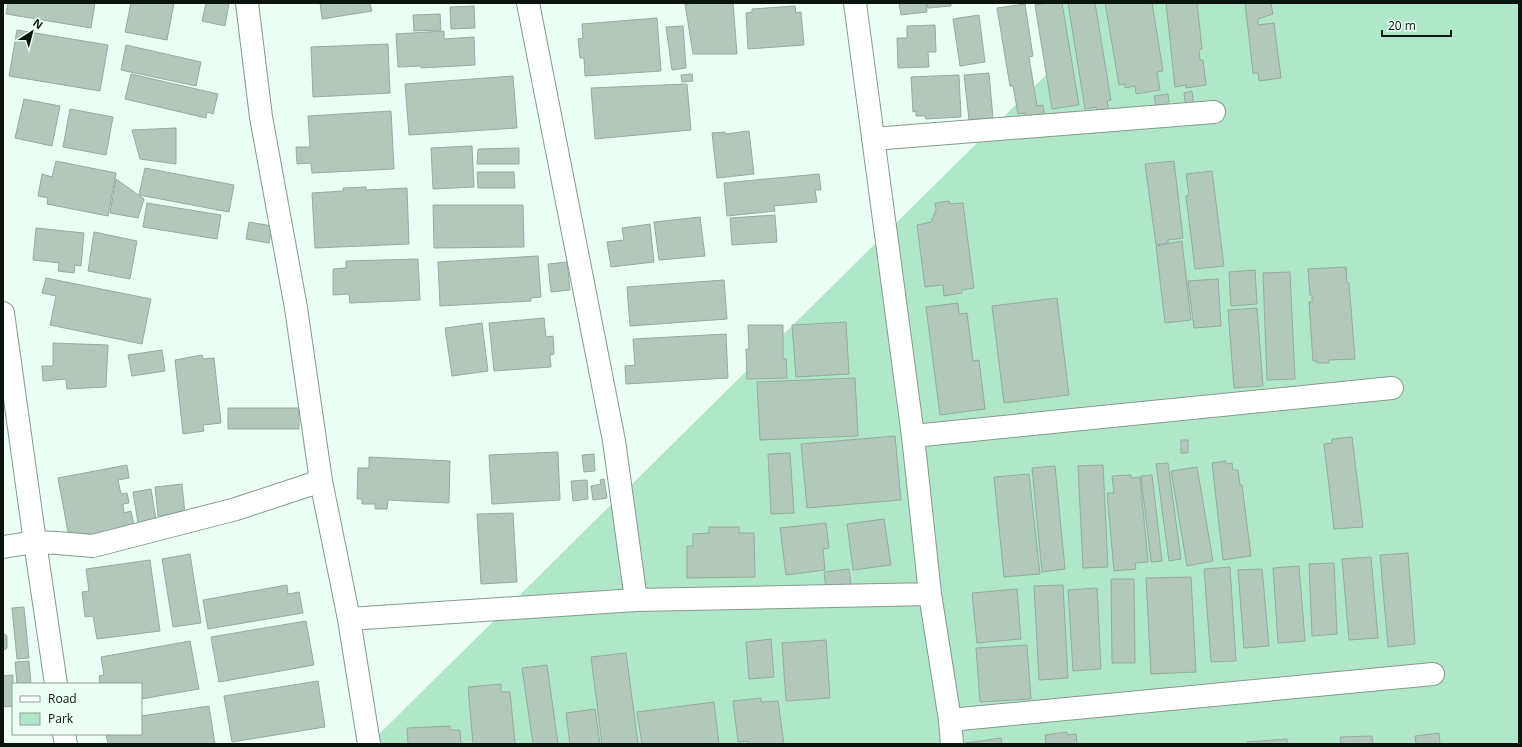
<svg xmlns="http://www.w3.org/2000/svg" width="1522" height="747" font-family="'Open Sans',sans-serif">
<rect width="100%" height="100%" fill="#ebfff4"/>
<path fill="#afe7c8" d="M1041,3H1519V744H369L1052,69Z"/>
<path fill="#b1c8bb" stroke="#94ab9e" d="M8,3H95L91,28L6,14Z
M131,3H174L167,40L125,32Z
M206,3H229L225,26L202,21Z
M320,3H370L372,11L322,19Z
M689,3H733L737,54H693L685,4H689Z
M899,3H926L927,12L901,15Z
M927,3H951V6L928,8Z
M1047,3H1062L1079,105L1052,109L1035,5Z
M1068,3H1095L1111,100L1107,101L1109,111L1097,113L1096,107L1085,109Z
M1105,3H1152L1163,71L1157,72L1160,90L1136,94L1135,86L1125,88V84L1119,85Z
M1166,3H1197L1202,49L1199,50L1200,60H1203L1206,85L1186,88V85L1175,87Z
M1245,3H1271L1273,14L1258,19V25L1274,23L1281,78L1259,81L1258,73H1253Z
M1025,4L1033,56L1029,57L1037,106L1043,105L1046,122L1027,125L1025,113L1018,114L1013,86H1010L997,8Z
M474,6L475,28L451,29L450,7Z
M795,6L796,13L801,12L804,45L748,49L746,13L752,12V9Z
M440,14L441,30L414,31L413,15Z
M979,15L985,62L960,66L953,19Z
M657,18L661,71L585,76L584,58H580L578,39L583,38L582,24Z
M935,25L936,52H928L929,67L898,68L897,38H907V26Z
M683,26L686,68L672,70L666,27Z
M17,30L108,45L100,91L9,76Z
M444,31V39L474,37L475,65L421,68V66L398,67L396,34Z
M388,44L390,93L313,97L311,47Z
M126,45L201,62L196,86L121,70Z
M989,73L993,118L969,120L964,75Z
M131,74L218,94L213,114L207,112L206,118L125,99Z
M692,74L693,81L682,82L681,75Z
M959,75L961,117L926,119L925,116H916V111L913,112L911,77Z
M513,76L517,128L409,135L405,84Z
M687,84L691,130L595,139L591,88Z
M1192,91L1194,107L1186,109L1184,93Z
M1168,94L1170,110L1157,112L1154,96Z
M24,99L60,106L52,146L15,138Z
M70,109L113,117L106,155L63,147Z
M391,111L394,169L312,173L311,163L297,164L296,147H310L308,116Z
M176,128V164L140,159L132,130Z
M749,131L754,174L717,178L712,133L725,132V134Z
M472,146L474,187L433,189L431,148Z
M519,148V164H477L478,149Z
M56,161L116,173L108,216L47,204L48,198L38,196L42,174L52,177Z
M1174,161L1183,238L1168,240V243L1156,245L1145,164Z
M145,168L234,185L229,212L139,195Z
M1212,171L1224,266L1195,269L1186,196L1189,195L1186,174Z
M477,172H514L515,188H478Z
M819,174L821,190H815L817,202L774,206L775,211L727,216L724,183Z
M116,179L144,199L138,218L110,213Z
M366,187V190L407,188L409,244L315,248L312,193L343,191V188Z
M949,201L950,204L963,203L974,288L962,290V293L944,296L943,285L925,287L917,225L931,222L936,210L935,203Z
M147,203L221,215L217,239L143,227Z
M433,205H523L524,247L434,248Z
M775,215L777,242L732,245L730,218Z
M700,217L705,256L659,260L654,222Z
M249,222L272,226L269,243L246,239Z
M650,224L654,262L611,267L607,242L624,240L622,228Z
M36,228L84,233L81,266L75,265L74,273L58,271L59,263L33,260Z
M94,232L137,241L130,279L88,271Z
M1182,241L1191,320L1165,323L1156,246Z
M538,256L541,297L531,298V301L440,306L438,262Z
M418,259L420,300L350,303L349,294L333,295V269L346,268V261Z
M567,262L570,290L551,292L548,264Z
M1346,267L1347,283H1349L1355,359L1329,360V363H1317V361H1313L1309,302H1312V295H1310L1308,269Z
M1255,270L1257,304L1231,306L1229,272Z
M1290,272L1295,379L1267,380L1263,273Z
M46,278L151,299L142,344L50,325L56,296L42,293Z
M1218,279L1221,326L1194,328L1188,281Z
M724,280L727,319L630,326L627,287Z
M1057,298L1069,395L1004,403L992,306Z
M958,303L959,314L967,313L973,361L979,360L985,409L940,415L926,307Z
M1257,308L1263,386L1234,388L1228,310Z
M544,318L546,337L553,336L554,354L550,355L551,367L494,371L489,323Z
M846,322L849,374L796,377L792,325Z
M482,323L488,371L452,376L445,328Z
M748,325H783V359H786L787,378L747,379L746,349H749Z
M726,334L728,378L626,384L625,366L635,365L633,339Z
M53,343L108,345L106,387L67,389L66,379L43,381L42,366H53Z
M162,350L165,371L132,376L128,355Z
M202,355L203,359L214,358L221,423L203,425L204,431L183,434L175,360Z
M855,378L858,436L760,440L757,382Z
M228,408H299V429H228Z
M895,436L901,500L807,508L801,444Z
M1352,437L1363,527L1334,529L1324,444L1332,443V439Z
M1181,440H1188V453H1181Z
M558,452L560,500L492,504L489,455Z
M790,453L794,513L771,514L768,454Z
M594,454L595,471L584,472L582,455Z
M369,457L450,461L449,503L388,500L387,509H375V504H362V499H357L358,468H369Z
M1226,461V464L1232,463L1233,470H1238L1240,485H1242L1251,556L1223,560L1212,463Z
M1168,463L1181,559L1169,561L1156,464Z
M127,465L129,478L118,480L121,494L127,493L129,503L123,504L124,513L131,511L134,525L74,542L72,532H68L58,478Z
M1103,465L1108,567L1083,568L1078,466Z
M1055,466L1065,569L1042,572L1032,468Z
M1197,467L1213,561L1187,566L1171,471Z
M1029,474L1040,574L1004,577L994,477Z
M1131,475V478L1140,477L1148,562L1135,563L1136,569L1114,571L1107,493H1114L1112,476Z
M1152,475L1162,561L1151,562L1141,476Z
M604,479L607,498L593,500L591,486L601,484L600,480Z
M587,480L588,499L573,501L571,481Z
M182,484L185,514L158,516L155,487Z
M151,489L156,519L138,523L133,492Z
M513,513L517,582L481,584L477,514Z
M884,519L891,565L853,570L847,524Z
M826,523L829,548L823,549L825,570L786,575L780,528Z
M709,527H739V533H754L755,577L687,578V546H693V534L709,533Z
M1408,553L1415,644L1388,647L1380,555Z
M190,554L201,623L173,627L162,559Z
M1371,557L1378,638L1349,640L1342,559Z
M150,560L160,631L97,639L93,616L85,617L82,592L89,591L86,569Z
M1334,563L1337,634L1312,636L1309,564Z
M1299,566L1305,641L1278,643L1273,568Z
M1230,567L1236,661L1211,662L1204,569Z
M849,569L851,585L826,588L824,572Z
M1262,569L1269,646L1244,648L1238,570Z
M1191,577L1196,672L1151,674L1146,578Z
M1111,579H1134L1135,663H1112Z
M287,585L288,594L299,592L303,613L208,629L203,600Z
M1063,585L1068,678L1039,680L1034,586Z
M1097,588L1101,669L1073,671L1068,590Z
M1017,589L1021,639L977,643L972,593Z
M24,607L29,658L17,659L12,608Z
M306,621L314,665L219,682L211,637Z
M3,633L7,636V648L3,651Z
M771,639L774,677L749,679L746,642Z
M826,640L830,698L786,701L782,643Z
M190,641L199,689L141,699V684H100L99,676L104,675L101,657Z
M1027,645L1031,699L980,702L976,648Z
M626,653L638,744H602L591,657Z
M29,661L31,684H17L15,662Z
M547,665L558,744H533L522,668Z
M13,675V706L3,707V676Z
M318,681L325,727L232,742L224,696Z
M501,684V692H510L515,744H473L468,687Z
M761,698V702L778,701L784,744H749L748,741L738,742L733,701Z
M714,702L719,744H642L637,712Z
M209,706L215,744H108L106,734H141V716Z
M595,709L600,744H570L566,713Z
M450,726V730H460L461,744H408L407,728Z
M1067,732V735L1076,734L1077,744H1046L1045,735Z
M1439,733L1440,744H1416L1415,736Z
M1372,736L1373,744H1341L1340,737Z
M1001,738L1002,744L966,743Z
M1287,739V744H1248L1247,742Z"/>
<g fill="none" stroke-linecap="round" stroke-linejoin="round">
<defs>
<path id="street" d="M247,3L261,117L296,308L321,481L349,619L369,744
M528,3L614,441L636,600
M855,3L913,436L930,594L950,720L952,744
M873,139L1214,112
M3,313L35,542L56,684
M913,436L1392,388
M3,547L35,542L57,543L93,546L236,509L321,481
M349,619L636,600L930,594
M950,720L1433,674
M64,734L66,744"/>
</defs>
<use href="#street" stroke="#849a8e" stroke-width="24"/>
<use href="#street" stroke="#fff" stroke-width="22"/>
</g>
<rect width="1522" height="747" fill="none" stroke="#0a130e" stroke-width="8"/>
<rect x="12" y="683" width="130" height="52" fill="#ebfff4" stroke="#91a198"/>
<rect x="20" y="696" width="20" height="6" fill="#ffffff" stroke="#91a198"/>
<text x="48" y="703" font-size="12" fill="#0a130e">Road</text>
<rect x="20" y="713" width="20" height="12" fill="#afe7c8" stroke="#91a198"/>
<text x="48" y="723" font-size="12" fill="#0a130e">Park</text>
<g transform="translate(32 32) rotate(36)" stroke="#ebfff4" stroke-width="3" paint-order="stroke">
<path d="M0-3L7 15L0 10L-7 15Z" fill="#0a130e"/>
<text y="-6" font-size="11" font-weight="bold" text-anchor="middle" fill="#0a130e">N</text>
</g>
<path d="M1382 30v6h69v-6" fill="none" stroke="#0a130e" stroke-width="2"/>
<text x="1388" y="30" font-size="12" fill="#0a130e" stroke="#ebfff4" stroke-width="3" paint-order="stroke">20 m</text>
</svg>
